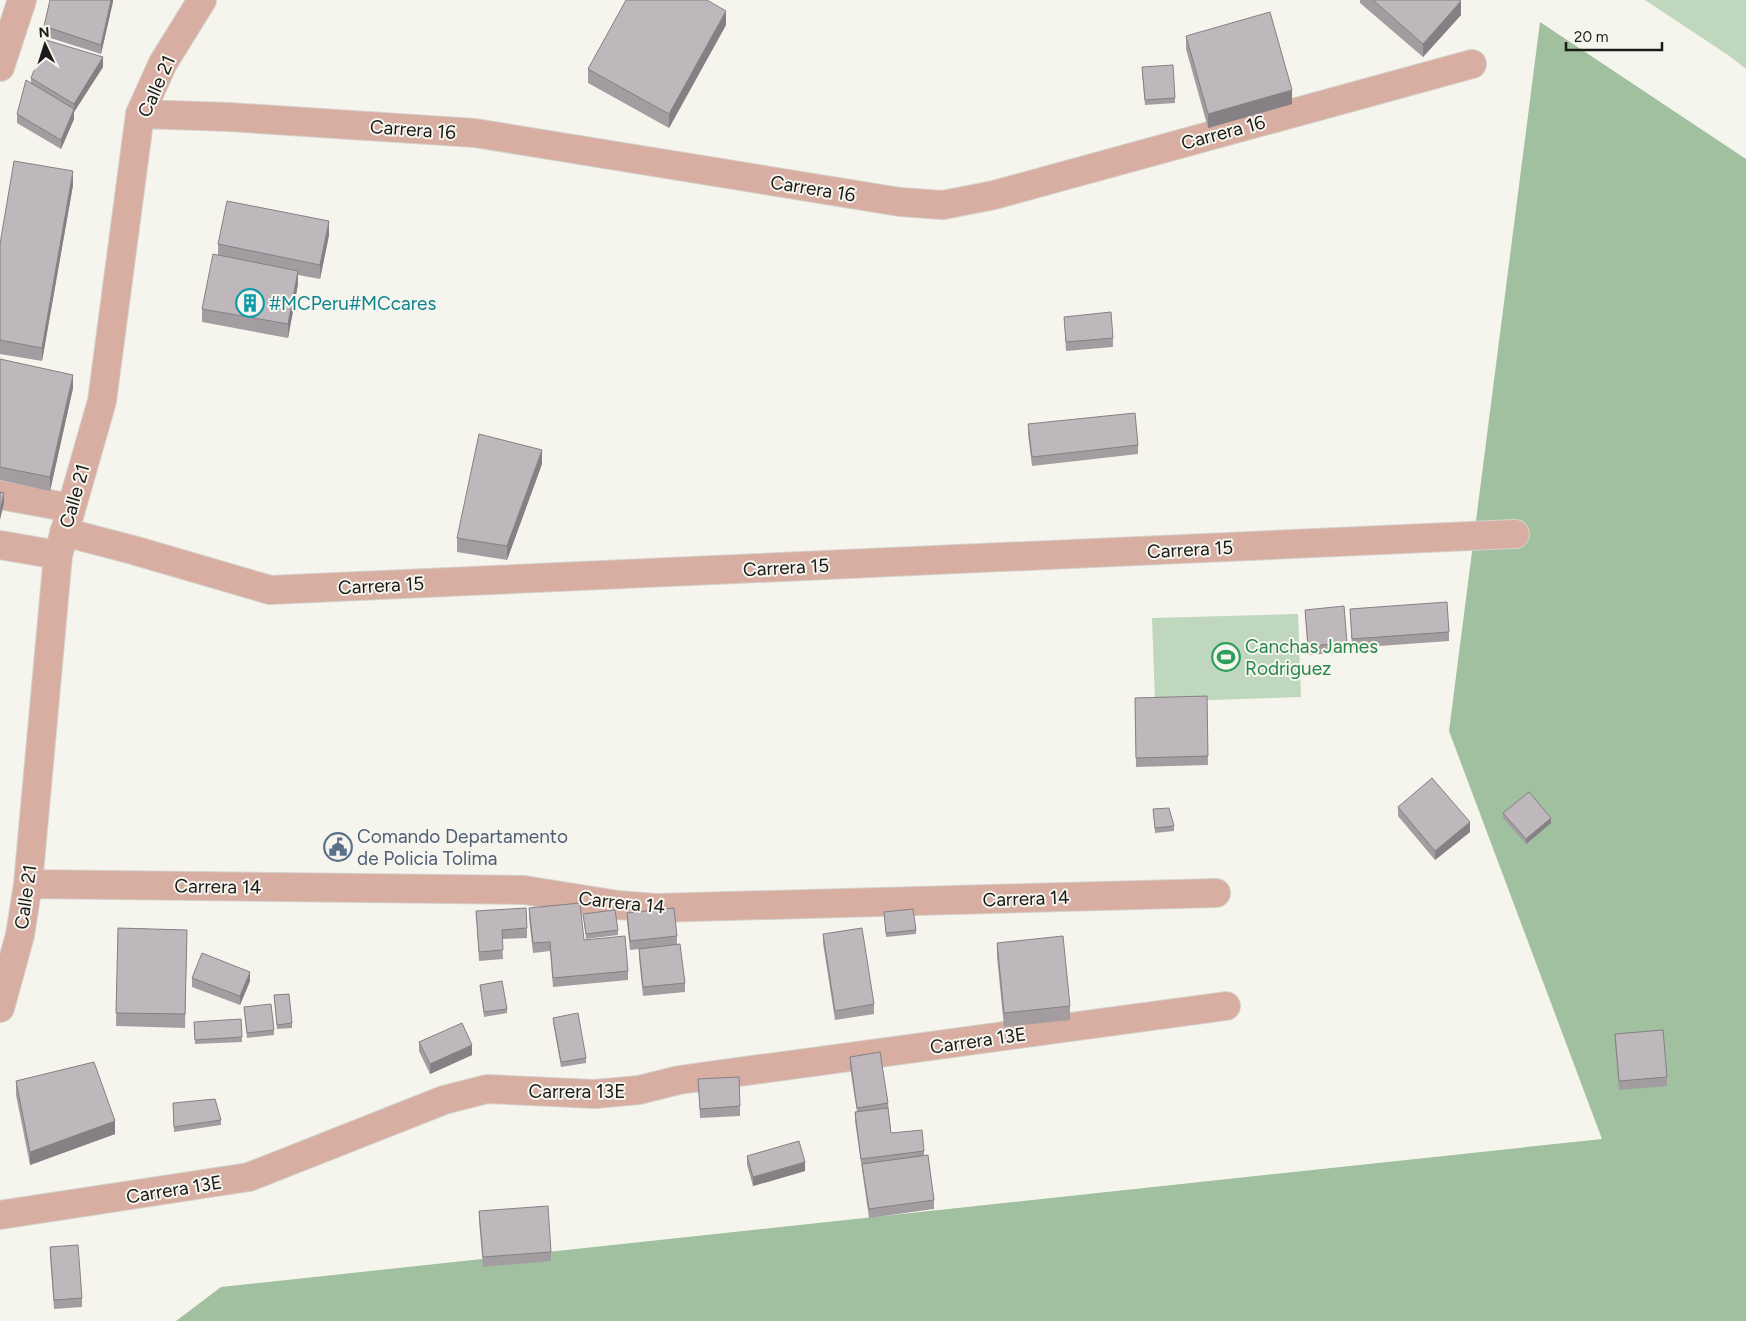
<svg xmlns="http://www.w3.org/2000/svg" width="1746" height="1321" font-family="Figtree,sans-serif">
<rect width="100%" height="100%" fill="#f6f5ed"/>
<path fill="#bed7bd" d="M1645,0H1746V69L1728,55Z
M1298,614L1301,697L1155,702L1152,618Z"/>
<path fill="#a0c09f" d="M1540,22L1746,159V1321H176L221,1287L1602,1139L1449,731Z"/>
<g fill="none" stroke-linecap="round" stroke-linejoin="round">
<defs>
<path id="minor" d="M0,67L22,0
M140,114L229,117L475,133L900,202L943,205L994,195L1472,64
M0,495L71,508
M64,532L133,550L270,590L1515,534
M0,545L58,555
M28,884L524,890L618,905L656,908L1216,893
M0,1008L20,935L28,884L58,555L102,401L140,114L163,63L202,0
M0,1215L249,1177L444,1100L487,1089L595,1094L639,1090L679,1080L1226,1006"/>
</defs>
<use href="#minor" stroke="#d3d2cb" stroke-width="30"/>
<use href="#minor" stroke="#d8ada2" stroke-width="28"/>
</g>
<path fill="#a39da2" d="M113,0L101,54L44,36V26Z
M1360,0H1459L1461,15L1423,57L1360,3Z
M726,25L669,128L588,83V69Z
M1186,36L1292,104L1208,128L1186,49Z
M103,67L74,112V119L61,149L17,123V114L31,83V78Z
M1142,72L1175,98V103L1145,105Z
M73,185L42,361L0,354V244Z
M329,235L320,279L298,275V284L288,338L202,322V309L218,255V244Z
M1064,317L1113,338V347L1066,351Z
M0,359L73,388L50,491L0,480Z
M1028,424L1138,445V454L1032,466L1028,434Z
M542,464L507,560L457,552V538Z
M1350,609L1449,632V641L1352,648Z
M1305,610L1347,643V652L1308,655Z
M1207,696L1208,765L1136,767L1135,698Z
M1398,807L1470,832L1435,860L1398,816Z
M1153,809L1174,826V831L1155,833Z
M1503,813L1551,823L1526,844L1503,818Z
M529,908L584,940L628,971V980L553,987L550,951L533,953L529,918Z
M476,911L527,928V938L502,939L503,959L479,961Z
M884,912L916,930V934L886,937Z
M627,913L677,936V945L685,983V992L643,996L639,958V949L630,950L627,922Z
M583,914L618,930V935L586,939Z
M118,928L187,930L185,1028L116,1026Z
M823,934L874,1004V1014L835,1020L823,943Z
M997,943L1070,1006V1020L1004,1027L997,957Z
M192,978L250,981L240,1005L192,987Z
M480,985L507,1009V1013L484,1017Z
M274,995L292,1023V1028L277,1029Z
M244,1007L274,1030V1035L247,1038Z
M553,1018L586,1058V1063L561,1067L553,1022Z
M241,1019L242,1042L195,1044L194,1026Z
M1615,1034L1667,1077V1086L1619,1090L1615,1043Z
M419,1042L472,1055L430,1074L419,1051Z
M850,1057L888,1103L891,1133L924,1151V1156L934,1200V1209L869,1218L855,1121V1112H857L850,1067Z
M698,1079L740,1106V1116L700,1118Z
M16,1081L115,1134L30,1165L16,1095Z
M173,1103L221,1120V1125L174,1132Z
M747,1156L805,1171L753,1186L747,1165Z
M479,1211L551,1252V1261L483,1267L479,1221Z
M50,1247L82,1298V1307L54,1309L50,1256Z"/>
<path fill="#858084" d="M111,0H113V2L101,54V45Z
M1461,1V15L1423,57V44Z
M726,11V25L669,128V114Z
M103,57V67L74,112V119L61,149V140L74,110V104Z
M1292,90V104L1208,128V114Z
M73,171V185L42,361V348Z
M329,221V235L320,279V265Z
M298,271V284L288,338V324Z
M73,375V388L50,491V477Z
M542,450V464L507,560V546Z
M4,493V503L0,520V511Z
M1551,818V823L1526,844V839Z
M1470,822V832L1435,860V851Z
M250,972V981L240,1005V996Z
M472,1045V1055L430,1074V1064Z
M115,1121V1134L30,1165V1152Z
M805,1162V1171L753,1186V1177Z"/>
<path fill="#beb7bc" stroke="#858084" d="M50,0H111L101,45L44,26Z
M626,0H707L726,11L669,114L588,69Z
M1373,0H1459L1461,1L1423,44Z
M1270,12L1292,90L1208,114L1186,36Z
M46,40L103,57L74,104L31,78Z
M1173,65L1175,98L1145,100L1142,67Z
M26,80L74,109L61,140L17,114Z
M14,161L73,171L42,348L0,340V244Z
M227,201L329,221L320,265L218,244Z
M213,254L298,271L288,324L202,309Z
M1111,312L1113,338L1066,342L1064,317Z
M0,359L73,375L50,477L0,467Z
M1135,413L1138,445L1032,457L1028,424Z
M479,434L542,450L507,546L457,538Z
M0,492L4,493L0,511Z
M1447,602L1449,632L1352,639L1350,609Z
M1344,606L1347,643L1308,646L1305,610Z
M1207,696L1208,756L1136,758L1135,698Z
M1432,778L1470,822L1435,851L1398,807Z
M1529,792L1551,818L1526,839L1503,813Z
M1169,808L1174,826L1155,828L1153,809Z
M580,903L584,940L625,936L628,971L553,978L550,942L533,943L529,908Z
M526,908L527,928L502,930L503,950L479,952L476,911Z
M674,908L677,936L630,941L627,913Z
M913,909L916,930L886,933L884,912Z
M615,910L618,930L586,934L583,914Z
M118,928L187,930L185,1014L116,1013Z
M862,928L874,1004L835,1011L823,934Z
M1063,936L1070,1006L1004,1013L997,943Z
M680,944L685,983L643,987L639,949Z
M202,953L250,972L240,996L192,978Z
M502,981L507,1009L484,1012L480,985Z
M289,994L292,1023L277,1025L274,995Z
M271,1004L274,1030L247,1033L244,1007Z
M578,1013L586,1058L561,1062L553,1018Z
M241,1019L242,1037L195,1040L194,1022Z
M462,1023L472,1045L430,1064L419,1042Z
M1663,1030L1667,1077L1619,1081L1615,1034Z
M880,1052L888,1103L857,1108L850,1057Z
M94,1062L115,1121L30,1152L16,1081Z
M739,1077L740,1106L700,1109L698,1079Z
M215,1099L221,1120L174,1127L173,1103Z
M888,1108L891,1133L922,1130L924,1151L861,1159L855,1112Z
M799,1141L805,1162L753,1177L747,1156Z
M928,1155L934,1200L869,1209L862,1164Z
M548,1206L551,1252L483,1257L479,1211Z
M78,1245L82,1298L54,1300L50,1247Z"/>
<defs>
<symbol id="building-ring" viewBox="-11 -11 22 22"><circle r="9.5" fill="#f6f5ed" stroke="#0f9aa8" stroke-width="1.5"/><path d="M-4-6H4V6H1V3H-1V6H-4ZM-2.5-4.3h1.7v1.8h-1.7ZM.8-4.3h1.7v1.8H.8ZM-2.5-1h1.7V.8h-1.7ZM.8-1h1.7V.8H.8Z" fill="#0f9aa8"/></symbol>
<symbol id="stadium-ring" viewBox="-11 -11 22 22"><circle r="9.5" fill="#f6f5ed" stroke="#2e9e5b" stroke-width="1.5"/><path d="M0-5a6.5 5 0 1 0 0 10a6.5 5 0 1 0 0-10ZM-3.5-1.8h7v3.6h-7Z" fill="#2e9e5b"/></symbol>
<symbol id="civic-ring" viewBox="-11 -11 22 22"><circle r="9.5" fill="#f6f5ed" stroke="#5c6f8a" stroke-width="1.5"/><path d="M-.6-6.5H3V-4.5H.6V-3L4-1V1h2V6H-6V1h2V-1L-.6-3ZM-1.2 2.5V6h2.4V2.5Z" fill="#5c6f8a"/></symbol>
</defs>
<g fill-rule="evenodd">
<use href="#building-ring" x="234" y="287" width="32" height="32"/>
<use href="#stadium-ring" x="1210" y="641" width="32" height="32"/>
<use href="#civic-ring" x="322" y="831" width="32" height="32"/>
</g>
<g text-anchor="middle" stroke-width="4" stroke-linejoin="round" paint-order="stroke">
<g font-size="19" fill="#1b1a18" stroke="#f6f5ed">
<text transform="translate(156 86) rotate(-66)" y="7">Calle 21</text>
<text transform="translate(413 129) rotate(4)" y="7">Carrera 16</text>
<text transform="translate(1223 132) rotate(-15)" y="7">Carrera 16</text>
<text transform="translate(813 188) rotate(9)" y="7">Carrera 16</text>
<text transform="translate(74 496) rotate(-74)" y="7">Calle 21</text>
<text transform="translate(1190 549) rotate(-3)" y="7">Carrera 15</text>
<text transform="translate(786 567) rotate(-3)" y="7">Carrera 15</text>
<text transform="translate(381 585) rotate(-3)" y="7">Carrera 15</text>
<text transform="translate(218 886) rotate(1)" y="7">Carrera 14</text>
<text transform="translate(25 897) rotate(-82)" y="7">Calle 21</text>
<text transform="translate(1026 898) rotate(-2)" y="7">Carrera 14</text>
<text transform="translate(622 902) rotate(6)" y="7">Carrera 14</text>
<text transform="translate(978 1040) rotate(-8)" y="7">Carrera 13E</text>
<text x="577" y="1098">Carrera 13E</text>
<text transform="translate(174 1189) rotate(-9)" y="7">Carrera 13E</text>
</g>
<g font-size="19" fill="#0d838f" stroke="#f6f5ed" text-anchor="start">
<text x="269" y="310">#MCPeru#MCcares</text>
</g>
<g font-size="19" fill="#27864d" stroke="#f6f5ed" text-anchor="start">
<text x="1245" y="653">Canchas James<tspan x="1245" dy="22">Rodriguez</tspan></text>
</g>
<g font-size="19" fill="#4e5e75" stroke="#f6f5ed" text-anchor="start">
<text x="357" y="843">Comando Departamento<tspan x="357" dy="22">de Policia Tolima</tspan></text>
</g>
</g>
<g transform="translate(45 45) rotate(356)" stroke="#f6f5ed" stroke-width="4" paint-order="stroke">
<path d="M0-4L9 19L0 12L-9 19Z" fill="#1b1a18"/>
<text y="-8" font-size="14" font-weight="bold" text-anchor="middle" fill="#1b1a18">N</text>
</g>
<path d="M1566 42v8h96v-8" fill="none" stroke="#1b1a18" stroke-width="2.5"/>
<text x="1574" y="42" font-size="15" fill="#1b1a18" stroke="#f6f5ed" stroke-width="4" paint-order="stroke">20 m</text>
</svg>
